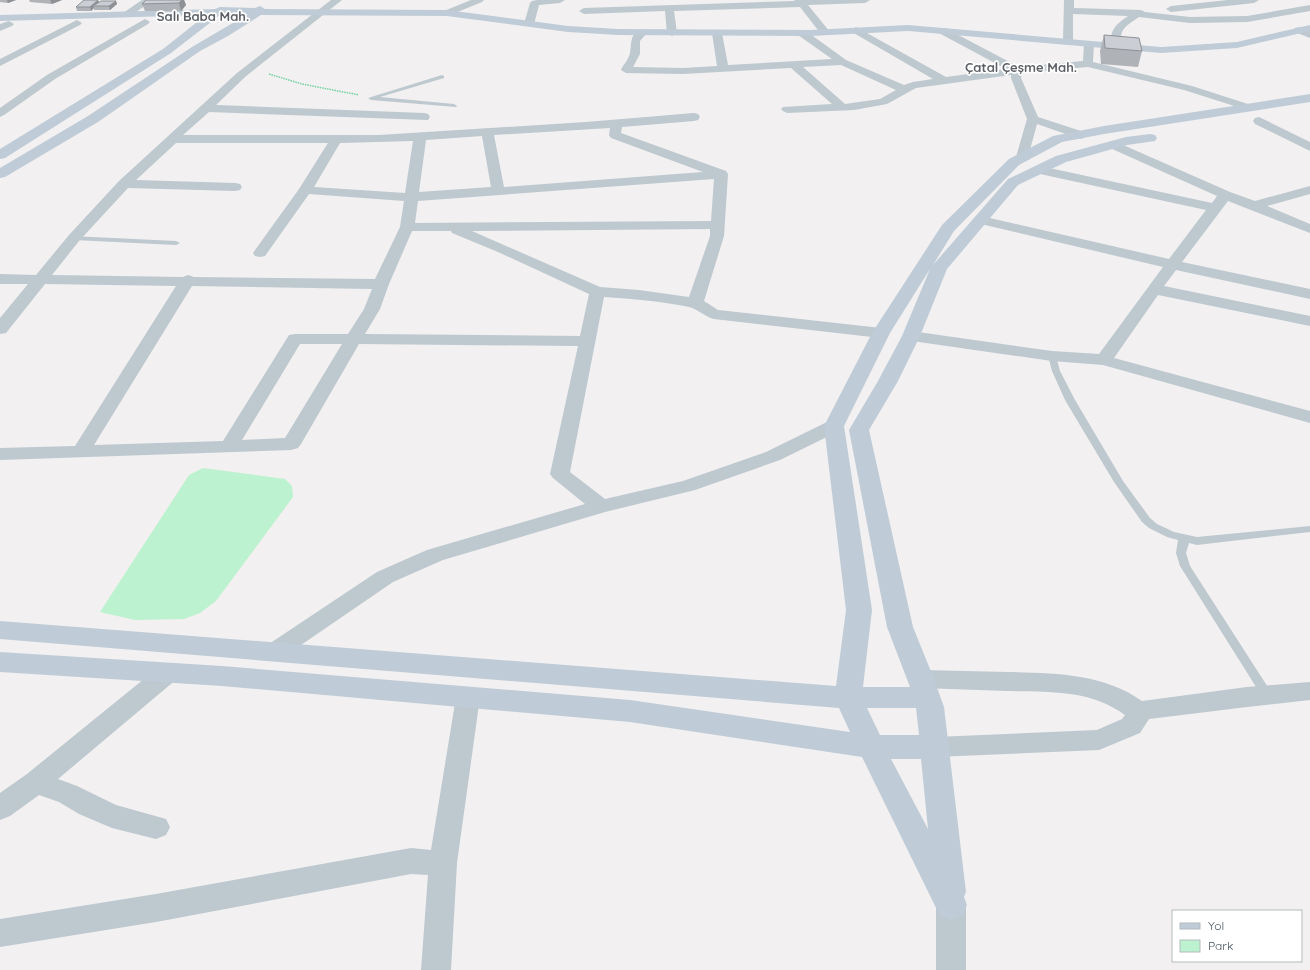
<svg xmlns="http://www.w3.org/2000/svg" width="1310" height="970" font-family="Quicksand,sans-serif">
	<style>
		.green { fill: #bcf2cf }
		.lines { fill: none; stroke-linecap: round; stroke-linejoin: round }
		.path { stroke: #72d2a0; stroke-width: 1.5; stroke-dasharray: 1.5 1; stroke-linecap: butt }
		.lane { fill: #bdc8cf; fill-rule: evenodd }
		.street { fill: #bdc8cf; fill-rule: evenodd }
		.secondary { fill: #bfccd7; fill-rule: evenodd }
		.wall { fill: #afb2b7 }
		.shaded-wall { fill: #8e9195 }
		.building { fill: #cbcfd5; stroke: #8e9195 }
		.labels { text-anchor: middle; stroke-width: 3.5; stroke-linejoin: round; paint-order: stroke }
		.far-district-label { font-size: 13px; font-weight: bold; fill: #5c6065; stroke: #fff }
	</style>
	<rect width="100%" height="100%" fill="#f2f0f0"/>
	<!-- green -->
	<path class="green" d="M203 468 285 479 292 486 293 497 216 601 200 613 184 619 135 620 100 612 189 475Z"/>
	<g class="lines">
		<!-- path -->
		<path class="path" d="M269 74 302 84 359 95"/>
		<!-- lane -->
		<g class="lane">
			<path d="M442 75 444 76V78L380 97 454 104 457 106 456 107 371 100 368 98Z"/>
			<path d="M71 236 176 241 180 243 176 245 74 240 70 238Z"/>
			<path d="M1052 353 1056 356 1060 371 1075 400 1123 481 1150 518 1157 524 1174 532 1197 537 1310 526V532L1197 545 1189 543 1186 553 1190 566 1271 692 1273 695 1271 698 1267 700 1263 698 1180 566 1176 553 1178 540 1167 537 1149 528 1142 522 1114 482 1065 400 1052 371 1048 356Z"/>
		</g>
		<!-- street -->
		<g class="street">
			<path d="M142 0H153L129 17H123L121 15 123 13Z"/>
			<path d="M331 0H342L245 77 216 105 424 113 428 114 430 117 428 120 209 112 183 135H379L586 122 694 113 698 114 700 117 698 120 694 121 622 127 621 133 726 171 728 174 724 236 704 301 718 310 881 328 887 329 889 333 887 337 881 338 714 319C705 317 698 309 689 307 661 301 632 299 604 297L570 472 605 499 683 481 766 452 827 422 834 420 841 422 843 426 841 430 780 460 695 490 605 512 443 560 393 582 282 658 274 661 266 658 262 652 266 646 377 572 427 550 585 504 553 478 550 474 578 346 359 344 301 444 298 448 291 450 0 460V448L75 446 176 286 45 284 6 333 0 334V318L28 284H0V274L36 275 69 235 119 181 237 73ZM610 128 609 135 611 138 703 172 504 187 494 135ZM482 136 491 187 419 192 426 140ZM413 141 405 193 314 187 340 143ZM176 143H328L299 189 253 253 255 256 260 257 265 256 309 194 404 201 400 227 375 279 194 277 188 275 183 277 52 275 79 241 128 188 235 191 240 190 242 187 240 184 235 183 136 180ZM714 179 711 221 415 223 418 201ZM710 229V236L689 297 639 290 600 287 472 231ZM412 231H451L452 233 498 252 589 294 580 336 365 334 380 309 389 284ZM192 286 372 289 364 309 348 334H295L289 335 223 441 94 445ZM300 344H342L285 438 242 440Z"/>
			<path d="M471 0H484L482 2 450 15 447 16 442 13 444 11Z"/>
			<path d="M537 0H565L560 3 539 5 534 24 532 26H526L524 24 530 3 532 1Z"/>
			<path d="M794 0H870L865 3 808 5 830 32 825 35 821 34 800 7 674 11 677 33 672 36 667 33 665 11 584 14 579 11 584 8 795 1Z"/>
			<path d="M1064 0H1074V8L1141 10 1145 12 1190 17 1247 16 1310 5V11L1247 22 1190 23 1139 17C1125 27 1118 29 1122 47L1117 50 1112 47C1108 31 1116 24 1128 16L1073 14V42L1068 45 1063 42Z"/>
			<path d="M1228 0H1259L1254 3 1171 12 1166 9 1171 6Z"/>
			<path d="M145 19 150 22 148 24 55 79 4 115 0 117V108L47 75Z"/>
			<path d="M77 20 82 23 80 25 0 66V59Z"/>
			<path d="M9 21 14 24 12 26 0 31V24Z"/>
			<path d="M856 27 946 77 1006 69 937 32 936 30 937 28H945L1019 67 1083 61 1084 44 1089 41 1094 44 1093 62 1192 86 1251 105 1253 107 1251 109 1247 110 1184 90 1088 67 1022 73 1021 78 1038 117 1084 132 1086 135 1084 138 1080 139 1037 124 1028 157 1027 160H1017L1016 157 1027 119 1011 78V75L916 88 887 104 854 110 787 113 783 111 781 109 783 107 832 104 791 68 683 74 626 73 621 70C623 65 629 59 630 53 632 44 629 33 642 30L647 33 640 41V54L633 67 683 68 717 66 712 33 717 30 722 33 728 65 832 59 798 35 797 33 798 31H806L846 60 904 85 913 82 933 79 852 32 851 30ZM841 65 896 90 880 99 845 104 803 67Z"/>
			<path d="M1299 27 1310 31V38L1295 32 1294 30 1295 28Z"/>
			<path d="M1259 117 1310 142V151L1255 124 1253 121 1255 118Z"/>
			<path d="M1114 141 1230 192 1255 201 1310 186V194L1267 206 1310 224V233L1228 201 1182 262 1310 289V299L1176 270 1164 286 1310 316V326L1158 295 1114 358 1310 411V423L1103 365 1052 361 905 340 903 336 905 332 911 331 1052 351 1099 354 1163 267 981 224 976 223 974 220 976 217 981 216 1169 259 1206 210 1040 174 1035 173 1033 170 1035 167 1040 166 1212 203 1217 196 1110 148 1108 145 1110 142Z"/>
			<path d="M169 663 178 666 181 672 178 678 58 779 77 786 116 805 166 819 170 827 166 835 156 839 112 828 79 814 59 802 39 795 10 816 0 820V793L27 774 160 666Z"/>
			<path d="M921 670C950 671 978 671 1007 672 1053 673 1103 673 1142 701L1247 687 1310 682V700L1247 707 1149 719 1140 733 1099 750 935 757 926 754 922 747 926 740 935 737 1097 730 1122 719 1125 715C1090 689 1048 692 1007 691 978 690 950 689 921 688L912 686 909 679 912 672Z"/>
			<path d="M468 687 477 690 480 697 457 863 451 970H421L428 875 411 874 156 922 0 947V919L156 894 411 848 431 850 456 697 459 690Z"/>
			<path d="M951 891 961 895 966 905V970H936V905L941 895Z"/>
		</g>
		<!-- secondary -->
		<g class="secondary">
			<path d="M260 6 265 9 447 10 568 26 618 29 811 30 908 25 1161 47 1237 42 1310 25V31L1237 48 1161 53 908 31 811 36 618 35 568 32 447 16 261 15 228 36 200 51 98 122 5 177 0 178V168L88 116 192 47 248 14 220 15 171 53 5 158 0 159V149L163 49 206 15 0 21V15L215 9 220 7 255 8Z"/>
			<path d="M1310 94V102L1104 134 1062 142 1019 165 954 231 933 265 1008 179 1056 156 1126 137 1150 134 1155 135 1157 138 1155 141 1127 145 1066 162 1018 185 947 269 920 336 898 381 869 430 913 627 934 679 944 707 966 892 964 897 967 905 962 916 951 920 940 916 862 757 630 722 222 686 0 672V652L222 666 630 700 850 732 839 708 0 639V621L836 686 846 610 824 426 872 333 942 225 1009 159 1053 136 1104 126ZM930 269 902 336 878 381 849 430 887 627 910 687H863L872 610 844 426 890 333ZM867 708H916L919 735H880ZM891 759H921L928 829Z"/>
		</g>
	</g>
	<!-- wall -->
	<g class="wall">
		<path d="M0 0H16L8 3 0 2Z"/>
		<path d="M29 0H62L52 4 30 2Z"/>
		<path d="M84 0H98L99 2 116 1 117 4 110 10H94V8L91 11H77L76 7Z"/>
		<path d="M184 0 186 5 181 11H145L142 4Z"/>
		<path d="M1104 35 1142 51 1138 67 1101 64 1100 51Z"/>
	</g>
	<!-- shaded-wall -->
	<g class="shaded-wall">
		<path d="M7 0H16L8 3Z"/>
		<path d="M50 0H62L52 4Z"/>
		<path d="M98 0 99 3 93 6 94 8 91 11 90 7Z"/>
		<path d="M182 0H184L186 5 181 11 179 3Z"/>
		<path d="M116 1 117 4 110 10 109 6Z"/>
	</g>
	<!-- building -->
	<g class="building">
		<path d="M84 0H98L90 7H76Z"/>
		<path d="M146 0H182L179 3 142 4Z"/>
		<path d="M101 1H116L109 6H93Z"/>
		<path d="M1104 35 1139 38 1142 51 1105 48Z"/>
	</g>
	<g class="labels">
		<!-- far-district labels -->
		<g class="far-district-label">
			<text x="203" y="21">Salı Baba Mah.</text>
			<text x="1021" y="72">Çatal Çeşme Mah.</text>
		</g>
	</g>
	<!-- legend -->
	<rect x="1172" y="910" width="130" height="52" fill="#ffffff" stroke="#b5bbbf"/>
	<rect x="1180" y="923" width="20" height="6" fill="#bfccd7" stroke="#b5bbbf"/>
	<text x="1208" y="930" font-size="12" fill="#46545e">Yol</text>
	<rect x="1180" y="940" width="20" height="12" fill="#bcf2cf" stroke="#b5bbbf"/>
	<text x="1208" y="950" font-size="12" fill="#46545e">Park</text>
</svg>
